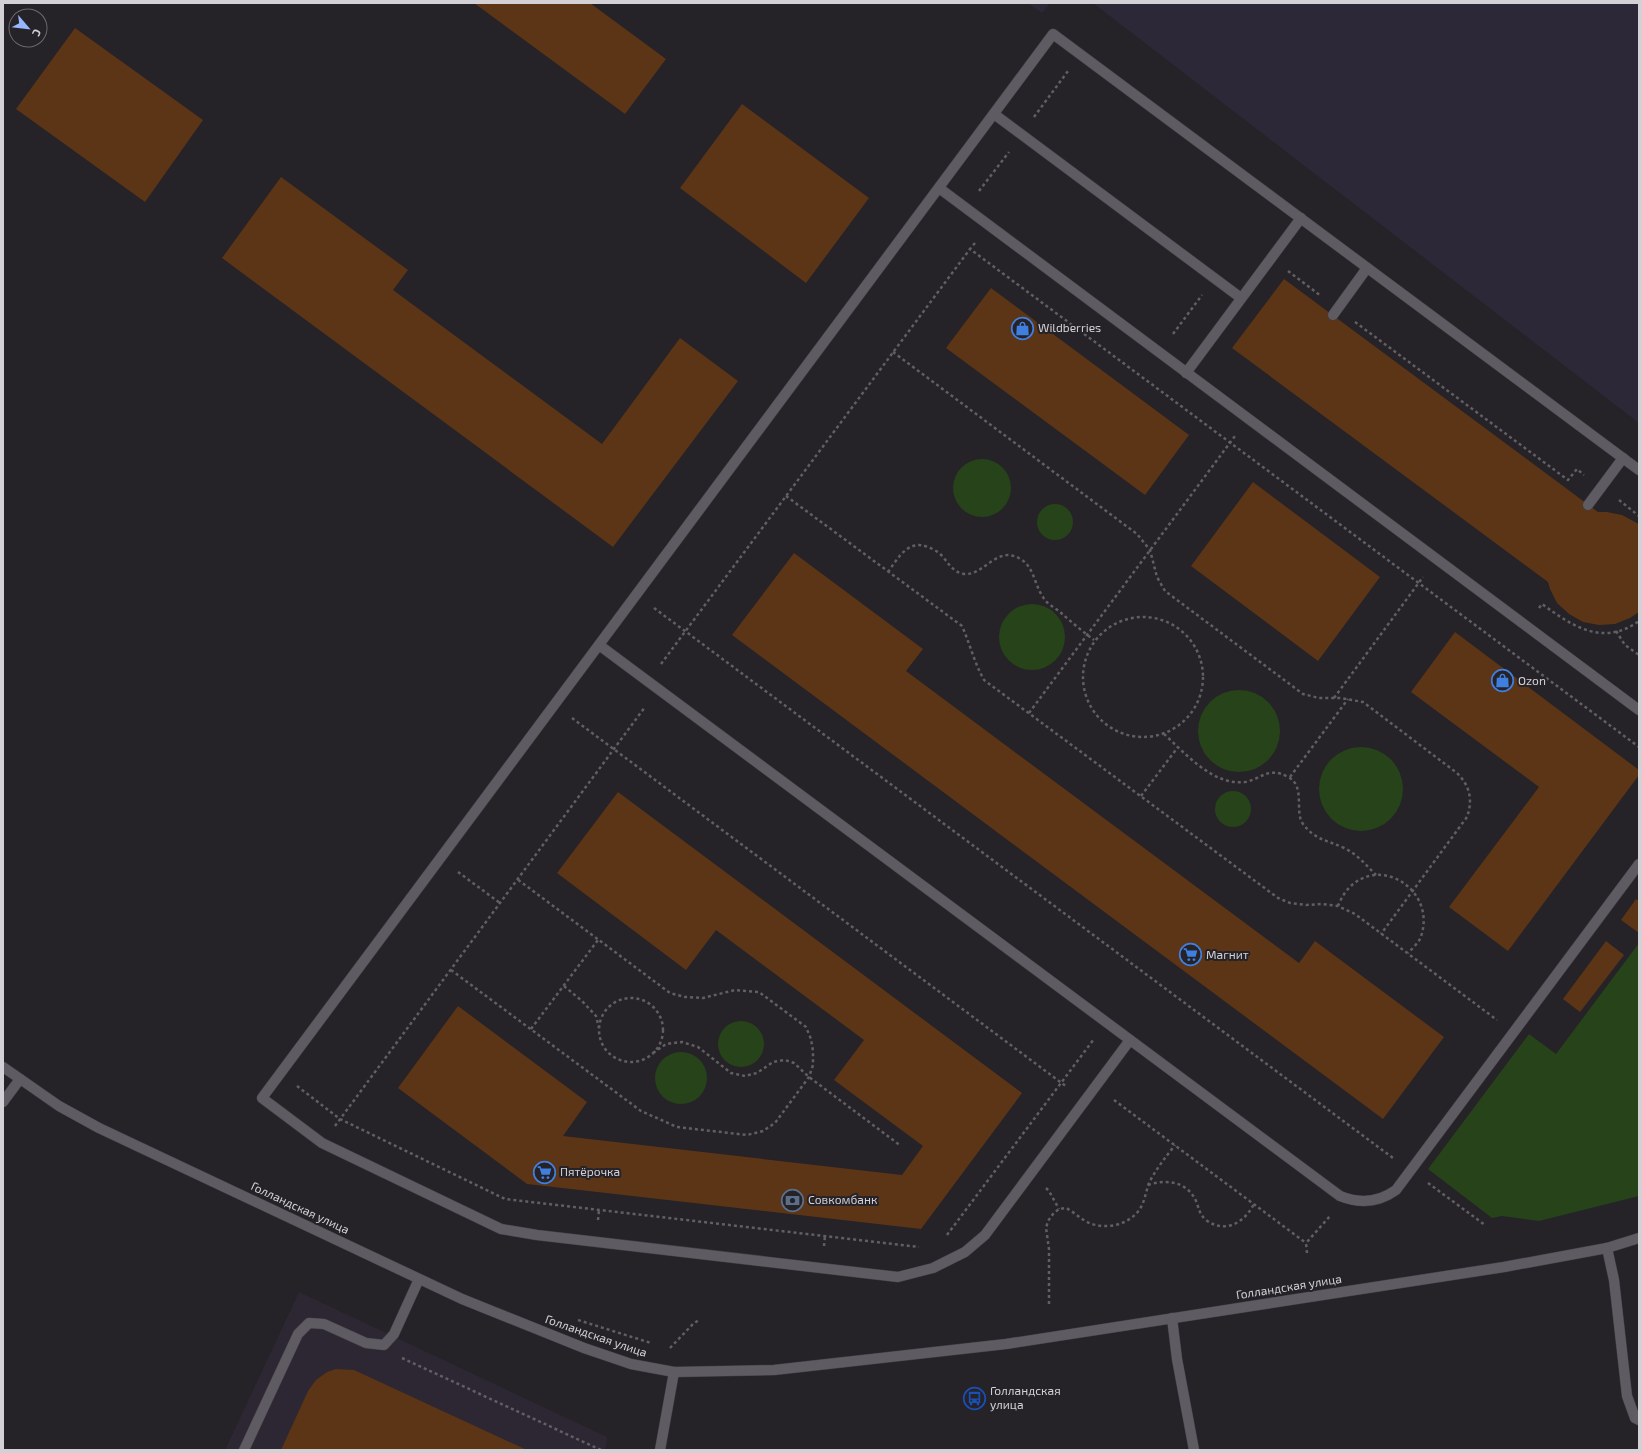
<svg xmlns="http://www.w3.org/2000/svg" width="1642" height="1453" font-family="'Exo 2',sans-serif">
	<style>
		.built { fill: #2d2733 }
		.industrial { fill: #2d2838 }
		.green { fill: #274319 }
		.building { fill: #5b3516 }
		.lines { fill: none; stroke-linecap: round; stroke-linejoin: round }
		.minor-casing { stroke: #413f44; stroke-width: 11 }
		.path { stroke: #615e64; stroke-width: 2.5; stroke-dasharray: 3 3; stroke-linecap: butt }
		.minor { stroke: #5e5b62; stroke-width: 10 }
		.labels { text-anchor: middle; stroke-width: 4; stroke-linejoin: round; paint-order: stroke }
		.poi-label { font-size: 12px; fill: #d3d1d6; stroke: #252228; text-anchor: start }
		.street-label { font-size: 12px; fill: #d3d1d6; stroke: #252228 }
	</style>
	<rect width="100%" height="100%" fill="#252228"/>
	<!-- built -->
	<path class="built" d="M299 1292 607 1437 605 1450H225Z"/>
	<!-- industrial -->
	<g class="industrial">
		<path d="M1028 3H1050L1042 13Z"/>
		<path d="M1093 3H1639V423Z"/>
	</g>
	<!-- green -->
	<g class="green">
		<circle cx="982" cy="488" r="29"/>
		<circle cx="1055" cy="522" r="18"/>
		<circle cx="1032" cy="637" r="33"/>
		<circle cx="1239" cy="731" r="41"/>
		<circle cx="1361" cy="789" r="42"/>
		<circle cx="1233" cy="809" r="18"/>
		<path d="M1639 943V1196L1539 1221 1502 1216 1492 1218 1428 1169 1529 1034 1556 1054Z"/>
		<circle cx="741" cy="1044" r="23"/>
		<circle cx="681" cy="1078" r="26"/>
	</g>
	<!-- building -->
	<g class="building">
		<path d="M474 3H590L666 59 625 114Z"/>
		<path d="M75 28 203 120 145 202 16 109Z"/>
		<path d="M742 104 869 198 806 283 680 188Z"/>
		<path d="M281 177 408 270 393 290 602 444 680 338 738 381 613 547 222 258Z"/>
		<path d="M1284 279 1598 512H1607L1622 515 1637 523 1639 525V612L1630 618 1615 624 1599 625 1583 622 1569 614 1557 603 1550 589 1548 582 1232 348Z"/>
		<path d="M991 288 1189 435 1145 495 946 348Z"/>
		<path d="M1253 482 1380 577 1318 661 1191 566Z"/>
		<path d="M794 553 923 649 906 671 1004 744 1299 963 1315 941 1444 1037 1383 1119 732 635Z"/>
		<path d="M1455 632 1639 770V775L1508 951 1449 907 1539 787 1411 692Z"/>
		<path d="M618 792 1022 1093 921 1229 527 1184 398 1088 458 1006 587 1102 563 1136 902 1175 923 1146 834 1080 864 1040 716 930 686 970 557 873Z"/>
		<path d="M1636 899 1639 901V933L1621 920Z"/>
		<path d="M1606 941 1624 955 1580 1012 1563 999Z"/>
		<path d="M336 1369 354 1370 527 1450H281L308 1391 316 1380 327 1372Z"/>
	</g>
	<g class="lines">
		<defs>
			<g id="minor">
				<path d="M994 114 1241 298"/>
				<path d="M939 188 1639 710"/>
				<path d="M1333 315 1367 268"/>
				<path d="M1186 373 1301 218"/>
				<path d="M1588 505 1623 458"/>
				<path d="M599 645 1340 1196C1360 1204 1378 1203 1396 1190L1639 864"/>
				<path d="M1130 1040 985 1235 965 1252 933 1268 898 1277 537 1235 501 1229 322 1143 262 1098 1053 34 1639 470"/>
				<path d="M3 1067 59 1106 99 1128 462 1299 584 1348 631 1364 674 1372 774 1370 1006 1344 1504 1267 1607 1248 1639 1238"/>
				<path d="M3 1102 20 1079"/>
				<path d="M1607 1248 1614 1280 1627 1396 1635 1418 1639 1420"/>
				<path d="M1172 1318 1177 1359 1194 1450"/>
				<path d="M244 1450 298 1334 309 1323 324 1324 366 1343 384 1345 394 1334 419 1279"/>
				<path d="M660 1450 674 1372"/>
			</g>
		</defs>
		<!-- minor casing -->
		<use href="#minor" class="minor-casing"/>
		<!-- path -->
		<g class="path">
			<path d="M1034 117 1068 71"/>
			<path d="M979 191 1009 152"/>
			<path d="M975 243 970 249 1639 747"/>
			<path d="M1288 271 1321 296"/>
			<path d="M1355 322 1568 480 1577 469 1584 475"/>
			<path d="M1173 334 1202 295"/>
			<path d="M893 352 1137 534 1150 550 1157 577 1165 591 1303 694 1319 698H1340L1363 702 1457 773C1470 786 1473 800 1467 817L1381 934"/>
			<path d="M786 496 962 626C970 644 974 662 984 680L1278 898 1290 903 1306 905 1322 904 1338 906 1355 914 1497 1020"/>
			<path d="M1619 500 1639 516"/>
			<path d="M888 572C898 558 908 539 928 547 933 549 939 552 943 557 949 564 953 572 964 574 985 576 997 543 1022 560 1034 568 1035 586 1043 597 1046 603 1053 607 1059 611 1070 621 1082 631 1094 640"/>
			<path d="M654 608 1393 1158"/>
			<path d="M1539 608 1542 604C1572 626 1603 647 1639 621"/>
			<circle cx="1143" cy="677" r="60"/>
			<path d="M1616 631 1625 645 1639 655"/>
			<path d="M661 664 970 249"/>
			<path d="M1334 698 1423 577"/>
			<path d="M1029 713 1235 436"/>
			<path d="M572 718 1067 1087"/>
			<path d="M1164 734C1185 753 1213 786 1245 782 1262 779 1268 766 1288 777 1306 786 1294 812 1303 824 1315 840 1327 840 1344 848 1357 854 1366 865 1376 875"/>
			<path d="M1290 777 1348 699"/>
			<path d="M1141 796 1178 747"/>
			<path d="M458 872 500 903"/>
			<path d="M1338 906C1340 901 1343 895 1347 890 1380 852 1439 892 1420 939 1417 944 1412 949 1408 953"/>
			<path d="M451 970 641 1111 677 1127 747 1135 763 1131 775 1123 809 1077 813 1065V1051L811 1039 806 1027 759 992 735 990 703 998 685 997 670 993 517 879"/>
			<path d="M564 986 582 1001 596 1016 599 1028"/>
			<circle cx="631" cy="1030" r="32"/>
			<path d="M531 1029 598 940"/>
			<path d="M653 1053 666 1044 682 1042 698 1047 731 1073 745 1076 757 1073 773 1062 785 1060 794 1063 809 1077 901 1146"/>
			<path d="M297 1086 340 1119 505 1199 919 1247"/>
			<path d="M1114 1100 1306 1243"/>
			<path d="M335 1126 645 707"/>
			<path d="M1428 1183 1485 1225"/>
			<path d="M1148 1185C1166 1179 1187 1181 1196 1201 1199 1208 1199 1214 1206 1220 1225 1234 1244 1223 1254 1204"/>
			<path d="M1046 1188 1049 1191 1059 1209"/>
			<path d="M598 1220 599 1210"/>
			<path d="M947 1235 1094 1039"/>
			<path d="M824 1246 825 1236"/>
			<path d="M1307 1253 1306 1243 1331 1215"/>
			<path d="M1049 1304V1249L1046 1228 1048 1221 1053 1214 1059 1209 1066 1208C1076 1213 1084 1223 1096 1225 1112 1229 1133 1222 1141 1207 1145 1200 1146 1191 1149 1183 1156 1169 1165 1158 1175 1145"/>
			<path d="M578 1320 651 1343"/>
			<path d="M670 1348 693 1324 700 1319"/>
			<path d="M402 1358 601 1450"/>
		</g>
		<!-- minor -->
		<use href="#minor" class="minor"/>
	</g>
	<!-- icons -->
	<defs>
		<symbol id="shop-ring" viewBox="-11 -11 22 22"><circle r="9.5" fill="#252228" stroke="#3f7fe0" stroke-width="1.5"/><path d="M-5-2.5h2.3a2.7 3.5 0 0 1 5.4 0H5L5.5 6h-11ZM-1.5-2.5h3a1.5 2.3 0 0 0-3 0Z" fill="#3f7fe0"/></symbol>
		<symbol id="supermarket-ring" viewBox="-11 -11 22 22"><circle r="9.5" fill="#252228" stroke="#3f7fe0" stroke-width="1.5"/><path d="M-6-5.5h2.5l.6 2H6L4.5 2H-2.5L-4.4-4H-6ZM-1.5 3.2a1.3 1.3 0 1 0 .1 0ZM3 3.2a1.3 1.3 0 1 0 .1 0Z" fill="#3f7fe0"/></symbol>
		<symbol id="bank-ring" viewBox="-11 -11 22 22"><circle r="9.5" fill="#252228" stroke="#5c6f8a" stroke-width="1.5"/><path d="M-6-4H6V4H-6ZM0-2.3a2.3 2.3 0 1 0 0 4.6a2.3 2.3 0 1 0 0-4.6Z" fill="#5c6f8a"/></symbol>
		<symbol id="bus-ring" viewBox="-11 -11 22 22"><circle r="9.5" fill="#252228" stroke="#1a4fb4" stroke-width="1.5"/><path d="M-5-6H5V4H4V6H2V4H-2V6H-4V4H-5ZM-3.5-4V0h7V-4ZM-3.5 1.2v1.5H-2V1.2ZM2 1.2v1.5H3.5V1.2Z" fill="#1a4fb4"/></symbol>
	</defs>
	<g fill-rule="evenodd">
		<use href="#shop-ring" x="1010" y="316" width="25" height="25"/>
		<use href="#shop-ring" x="1490" y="668" width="25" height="25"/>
		<use href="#supermarket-ring" x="1178" y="942" width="25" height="25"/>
		<use href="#supermarket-ring" x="532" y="1160" width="25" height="25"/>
		<use href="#bank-ring" x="780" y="1188" width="25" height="25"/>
		<use href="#bus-ring" x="962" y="1386" width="25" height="25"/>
	</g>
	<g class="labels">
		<!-- poi labels -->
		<g class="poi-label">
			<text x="1038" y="332">Wildberries</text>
			<text x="1518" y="685">Ozon</text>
			<text x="1206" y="959">Магнит</text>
			<text x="560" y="1176">Пятёрочка</text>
			<text x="808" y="1204">Совкомбанк</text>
			<text x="990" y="1395">Голландская<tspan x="990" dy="14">улица</tspan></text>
		</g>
		<!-- street labels -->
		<g class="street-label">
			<text transform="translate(300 1208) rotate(25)" y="4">Голландская улица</text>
			<text transform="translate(1289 1287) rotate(-9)" y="4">Голландская улица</text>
			<text transform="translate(596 1336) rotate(19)" y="4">Голландская улица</text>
		</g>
	</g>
	<!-- border -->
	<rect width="1642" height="1453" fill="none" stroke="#d3d1d6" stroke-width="8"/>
	<!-- north arrow -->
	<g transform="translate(28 28) rotate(118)"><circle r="19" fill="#252228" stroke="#6b686e"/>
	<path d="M0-3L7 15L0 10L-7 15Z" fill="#97b6fd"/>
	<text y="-6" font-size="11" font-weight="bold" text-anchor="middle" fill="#d3d1d6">С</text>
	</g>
</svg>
